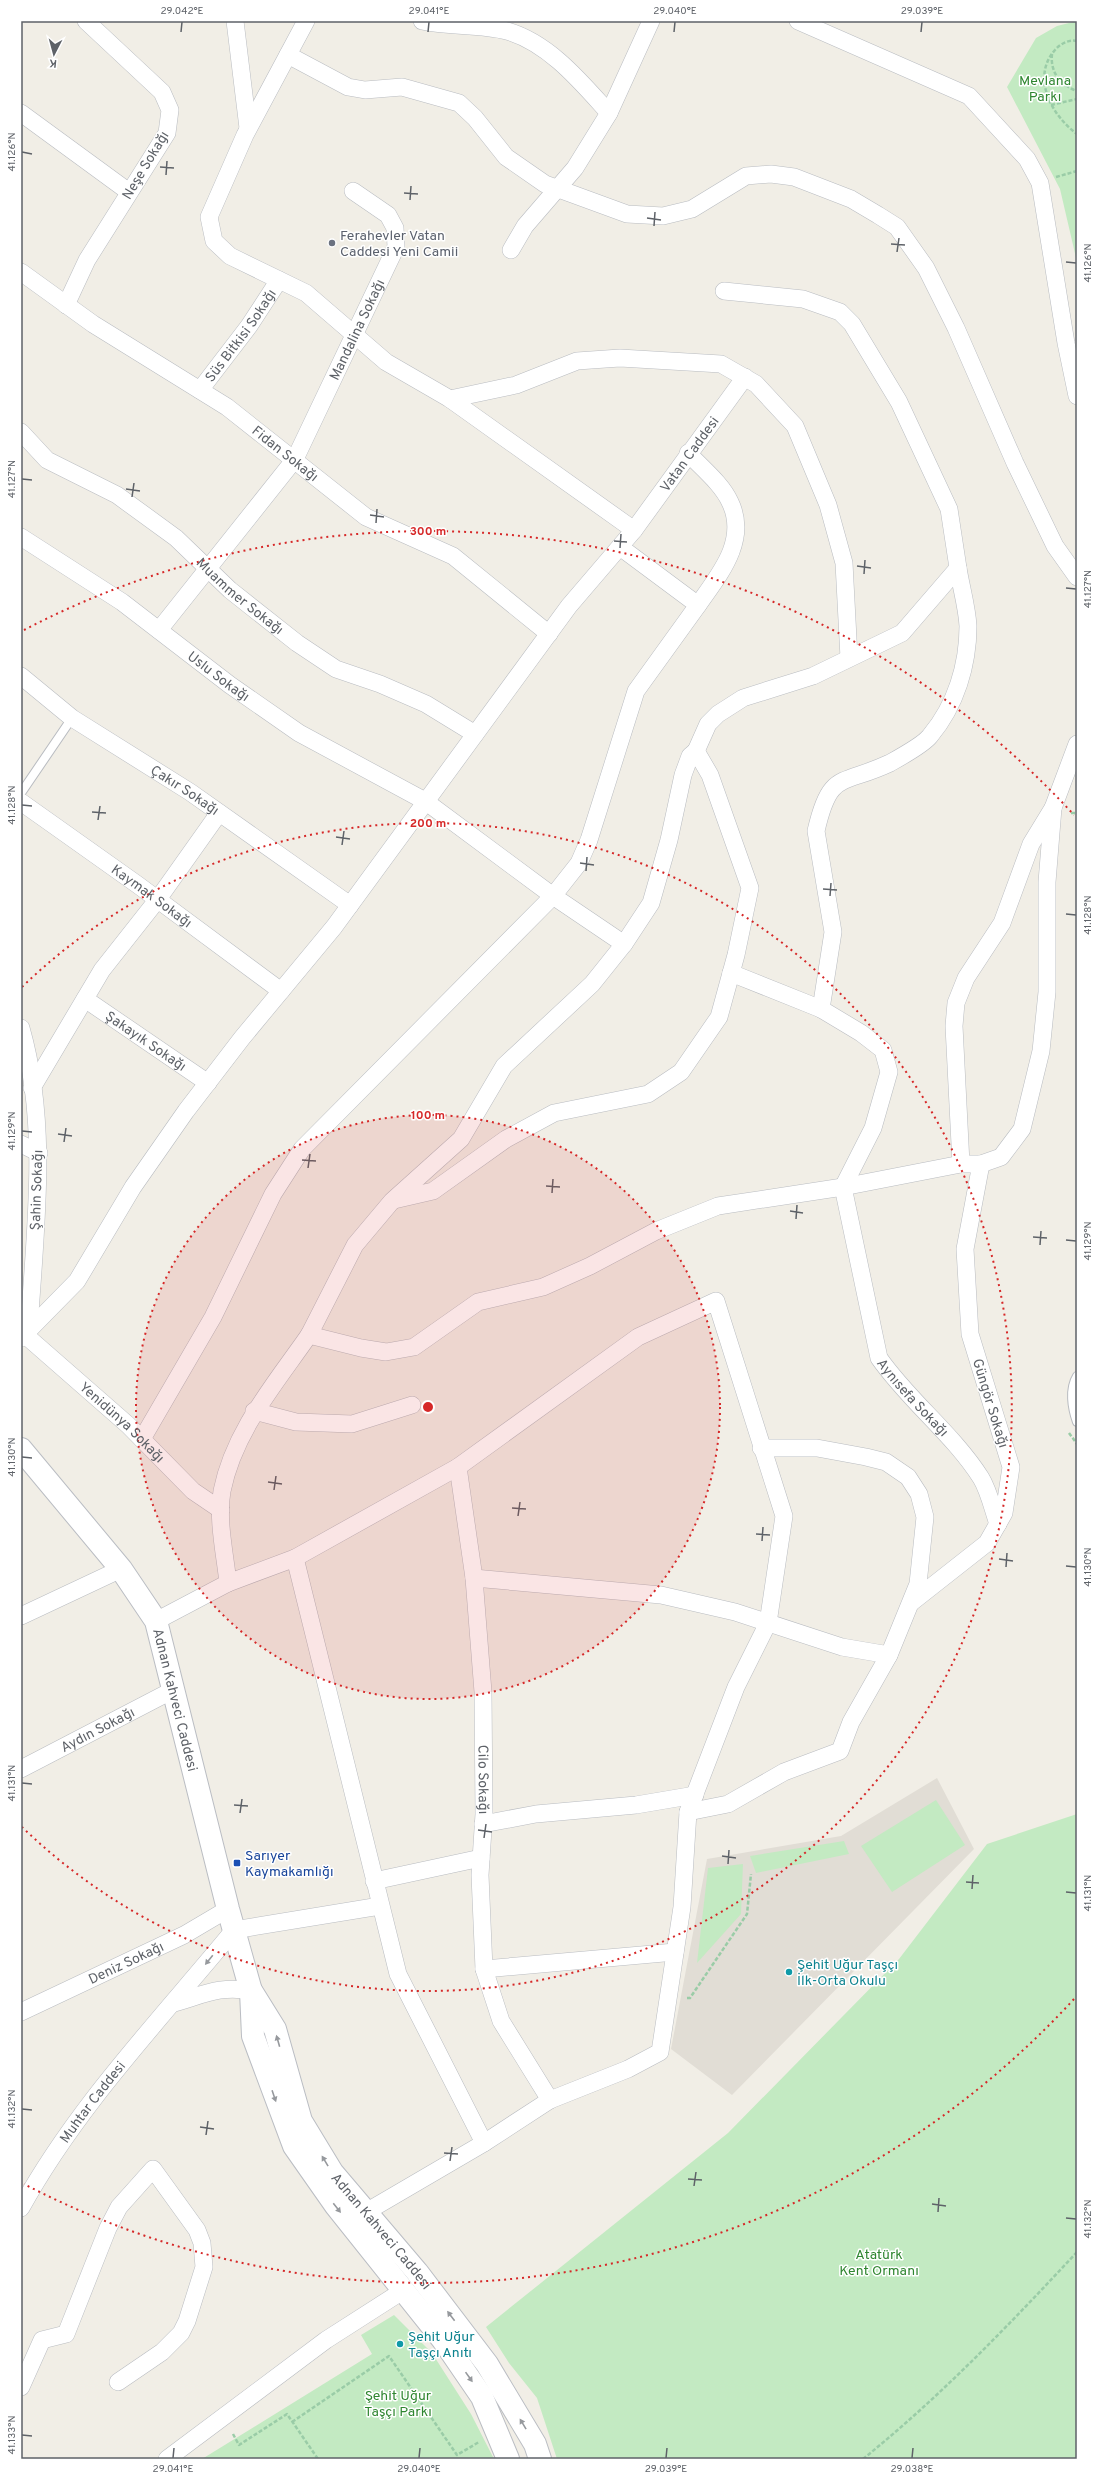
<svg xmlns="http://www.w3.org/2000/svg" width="1098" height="2480" font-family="Overpass,sans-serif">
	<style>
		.education { fill: #e1ddd5 }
		.green { fill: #c3eac2 }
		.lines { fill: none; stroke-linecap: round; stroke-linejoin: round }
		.service-casing { stroke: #b9bcc1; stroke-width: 10 }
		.minor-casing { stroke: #b9bcc1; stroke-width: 18 }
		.secondary-casing { stroke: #babdc3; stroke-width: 24 }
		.path { stroke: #9acca7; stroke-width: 2.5; stroke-dasharray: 4 2; stroke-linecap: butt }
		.service { stroke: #fff; stroke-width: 8 }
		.minor { stroke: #fff; stroke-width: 17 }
		.secondary { stroke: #fff; stroke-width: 22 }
		.oneway { fill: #96999d }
		.ticks { fill: none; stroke: #5e6268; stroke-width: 1.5 }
		.ring { fill: none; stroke: #d62828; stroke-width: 2; stroke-dasharray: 2 4 }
		.worship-dot { fill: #6b7280; stroke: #fff; stroke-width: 1.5 }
		.transit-dot { fill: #1a4fb4; stroke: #fff; stroke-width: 1.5 }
		.culture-dot { fill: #0f9aa8; stroke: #fff; stroke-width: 1.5 }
		.labels { text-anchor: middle; stroke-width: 3; stroke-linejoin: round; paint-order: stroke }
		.park-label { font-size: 14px; fill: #2f8630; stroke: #fff }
		.street-label { font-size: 14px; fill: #5e6268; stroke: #fff }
		.worship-label { font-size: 14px; fill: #5b616d; stroke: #fff; text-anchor: start }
		.transit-label { font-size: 14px; fill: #164399; stroke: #fff; text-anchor: start }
		.culture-label { font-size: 14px; fill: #0d838f; stroke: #fff; text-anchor: start }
		.centre { fill: #d62828; stroke: #fff; stroke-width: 2 }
		.ring-label { font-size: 12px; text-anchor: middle; font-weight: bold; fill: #d62828; stroke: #fff; stroke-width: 3; stroke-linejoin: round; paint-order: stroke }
		.neatline { fill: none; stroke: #5e6268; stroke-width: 1.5 }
		.ticks-label { font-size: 10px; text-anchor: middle; fill: #5e6268 }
	</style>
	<rect width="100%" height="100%" fill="#f1eee6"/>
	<!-- education -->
	<path class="education" d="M937 1778 974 1849 732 2095 671 2049 707 1859 841 1836Z"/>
	<!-- green -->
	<g class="green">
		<path d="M1077 21V262L1060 189 1007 87 1036 38 1057 26Z"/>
		<path d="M936 1800 965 1845 892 1892 861 1846Z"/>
		<path d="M1077 1814V2459H557L537 2398 509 2363 486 2327 728 2133 899 1959 987 1844Z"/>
		<path d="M844 1841 849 1854 756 1873 750 1856Z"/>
		<path d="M743 1864 741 1914 697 1963 708 1868Z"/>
		<path d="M394 2315 432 2353 471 2414 494 2459H202L372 2354 361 2335Z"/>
	</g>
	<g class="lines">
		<defs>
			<g id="service">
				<path d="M21 793 72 718"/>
				<path d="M1077 1376C1069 1389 1072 1408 1077 1422"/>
			</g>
			<g id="minor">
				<path d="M235 21 248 128"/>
				<path d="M422 21C450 27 480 24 507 31 549 43 581 82 609 113L575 168 525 226 511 250"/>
				<path d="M798 21 969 96 1027 159 1040 183 1066 343 1077 396"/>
				<path d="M288 55 348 87 365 90 402 87 459 103 475 118 506 157 545 184 627 214 663 216 692 209 746 176 771 174 794 177 851 199 878 215 897 227 926 268 956 328 1015 463 1055 546 1077 577"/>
				<path d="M21 113 129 192"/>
				<path d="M609 113 651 21"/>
				<path id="s1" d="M21 272 93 324 227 407 366 517 453 556 549 634"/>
				<path d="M66 305 87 260 167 133 170 110 162 92 86 21"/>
				<path id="s2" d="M200 390 249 326 279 280"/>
				<path d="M450 399 516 385 577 361 620 358 721 364 756 384 795 426 828 505 844 563 849 658"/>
				<path id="s3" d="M21 432 47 460 117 495 176 538 230 590 297 643 336 669 380 684 426 704 475 734"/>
				<path d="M688 453C702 468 722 484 730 502 749 541 718 576 698 605"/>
				<path id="s4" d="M634 530 745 377"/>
				<path id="s5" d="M21 537 122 602 230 685 299 733 425 801 553 896 302 1149 273 1194 213 1317 142 1439"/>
				<path id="s6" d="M958 568C961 587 967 607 968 626 968 665 956 705 930 736 924 744 899 758 890 763 841 786 830 770 816 831L833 932 821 1009 861 1033 883 1050 889 1072 873 1128 843 1187 879 1358C909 1401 953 1434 981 1478 989 1491 993 1510 998 1524"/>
				<path id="s7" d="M159 630 295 459 396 247 395 228 388 215 353 191"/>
				<path id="s8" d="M21 676 72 718 190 792 350 905"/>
				<path d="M696 751 708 724 718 714 743 698 813 676 902 633 958 568 949 509 899 402 852 324 840 312 803 299 724 291"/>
				<path id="s9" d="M21 802 138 885 281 991"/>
				<path d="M731 973 821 1009"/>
				<path id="s10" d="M85 999 208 1083"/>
				<path d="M21 1028C49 1126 35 1229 29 1329"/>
				<path d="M32 1088 102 970 158 899 219 813"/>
				<path d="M21 1144 39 1153"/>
				<path d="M961 1164 954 1026 956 1003 966 978 1002 923 1031 844 1053 808 1077 744"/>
				<path d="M394 1200 433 1191 506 1139 554 1113 648 1094 681 1072 719 1017 736 955 750 888 710 775 696 751 690 756 683 775 669 840 651 903 624 944"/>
				<path id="s11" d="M24 1334 128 1425 193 1491 221 1510"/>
				<path d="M309 1335 355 1245 392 1201 461 1139 504 1066 592 984 624 944 553 896 579 863 589 840 636 691 698 605 620 547"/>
				<path d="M21 1338 77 1281 133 1187 186 1111 242 1038 334 927 569 606 634 530 450 399 386 362 306 293 230 256 214 241 209 217 245 135 306 21"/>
				<path d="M254 1411 296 1422 352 1424 412 1405"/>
				<path id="s12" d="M458 1467 474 1578 483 1692 484 1814 480 1875 484 1969 501 2021 550 2100"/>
				<path d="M295 1558 458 1467 638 1337 716 1301 784 1516 768 1623 736 1687 688 1812 682 1907 660 2052 628 2069 550 2100 484 2143"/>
				<path d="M474 1578 661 1595 735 1612 842 1647 889 1655 918 1584 925 1517 919 1494 908 1477 886 1462 866 1457 817 1448H761"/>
				<path d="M912 1602 987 1543 1004 1513 1011 1467 970 1334 965 1249 981 1164"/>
				<path d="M21 1616 121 1569"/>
				<path d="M156 1621 228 1583"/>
				<path id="s13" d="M21 1769 173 1690"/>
				<path d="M688 1812 728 1804 784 1772 840 1751 851 1722 889 1655"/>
				<path d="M483 1824 536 1814 636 1805 695 1795"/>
				<path d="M374 1881 481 1858"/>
				<path d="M484 1969 675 1952"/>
				<path d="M174 2003C203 1995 220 1985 251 1991"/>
				<path id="s14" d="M21 2012 184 1935 228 1909"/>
				<path id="s15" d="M21 2208C77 2106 160 2020 234 1930L380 1906"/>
				<path d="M366 2212 484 2143 398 1974 295 1558 228 1583C225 1554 217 1520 222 1491 234 1431 275 1384 309 1335L361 1348 386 1352 414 1347 478 1302 543 1287 590 1266 656 1231 718 1206 843 1187 961 1164H981L1001 1157 1022 1129 1041 1051 1047 992V882L1053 808"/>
				<path d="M21 2387 42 2340 66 2334 108 2228 119 2207 153 2169 197 2230 202 2243 204 2267 187 2321 181 2333 162 2352 118 2382"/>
				<path d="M167 2459 326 2340 404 2290"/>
			</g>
			<g id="secondary">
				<path id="s16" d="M21 1449 121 1569 156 1621 228 1909 251 1991 253 2036 294 2146 336 2206 443 2340 482 2397 508 2459"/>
				<path id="s17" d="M252 1992 275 2029 301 2121 332 2172 417 2272 487 2364 535 2444 540 2459"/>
			</g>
		</defs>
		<!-- service casing -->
		<use href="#service" class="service-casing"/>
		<!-- minor casing -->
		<use href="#minor" class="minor-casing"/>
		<!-- secondary casing -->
		<use href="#secondary" class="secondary-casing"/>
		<!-- path -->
		<g class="path">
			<path d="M1077 41C1069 39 1060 44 1055 50 1031 77 1051 115 1077 134"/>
			<path d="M1052 54C1050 72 1060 85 1077 91"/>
			<path d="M1051 105 1077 99"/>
			<path d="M1056 177 1077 171"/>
			<path d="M1071 813H1077"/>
			<path d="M1069 1433 1077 1444"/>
			<path d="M687 1998H690L747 1914 751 1874"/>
			<path d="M292 2422 389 2356 457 2455 479 2442"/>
			<path d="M233 2434 239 2445 287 2414 318 2459"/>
			<path d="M863 2459C941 2396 1009 2325 1077 2252"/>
		</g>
		<!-- service -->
		<use href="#service" class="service"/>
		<!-- minor -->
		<use href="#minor" class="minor"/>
		<!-- secondary -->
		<use href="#secondary" class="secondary"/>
	</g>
	<!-- one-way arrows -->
	<defs><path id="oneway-solid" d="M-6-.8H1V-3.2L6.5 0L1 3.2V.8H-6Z"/></defs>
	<g class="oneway">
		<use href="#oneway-solid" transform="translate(209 1960) rotate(129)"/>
		<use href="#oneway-solid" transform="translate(278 2041) rotate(-106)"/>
		<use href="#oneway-solid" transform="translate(274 2096) rotate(71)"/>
		<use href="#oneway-solid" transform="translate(325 2161) rotate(-121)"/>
		<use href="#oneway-solid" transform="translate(337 2208) rotate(52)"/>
		<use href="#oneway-solid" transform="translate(451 2316) rotate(-127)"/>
		<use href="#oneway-solid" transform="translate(469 2377) rotate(55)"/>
		<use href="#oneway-solid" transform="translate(523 2424) rotate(-121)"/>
	</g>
	<!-- ticks -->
	<path class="ticks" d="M181 32 182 22M428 32 429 22M674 32 675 22M921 32 922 22M22 152 32 154M160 167 174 168M166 175 167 161M404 193 418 194M410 200 411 186M647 218 661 220M654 226 655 212M891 244 905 245M897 252 899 238M1066 262 1076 263M22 479 32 480M126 489 140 491M132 497 134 483M370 515 384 517M376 523 377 509M614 541 627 542M620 548 621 534M857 566 871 568M864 574 865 560M1066 588 1076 589M22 805 32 806M92 812 106 813M98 820 100 806M336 837 350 839M342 845 344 831M580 863 594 865M586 871 587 857M823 889 837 890M830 896 831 883M1066 914 1076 915M22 1131 32 1132M58 1134 72 1136M64 1142 66 1128M302 1160 316 1161M308 1168 310 1154M546 1186 560 1187M552 1193 553 1179M790 1211 803 1213M796 1219 797 1205M1033 1237 1047 1238M1066 1240 1076 1241M1040 1245 1041 1231M22 1457 32 1458M268 1482 282 1484M274 1490 276 1476M512 1508 526 1509M518 1516 520 1502M756 1534 770 1535M762 1541 763 1527M999 1559 1013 1561M1066 1566 1076 1567M1006 1567 1007 1553M22 1783 32 1784M234 1805 248 1806M240 1813 242 1799M478 1830 492 1832M484 1838 486 1824M722 1856 736 1858M728 1864 729 1850M966 1882 979 1883M972 1889 973 1875M1066 1892 1076 1893M22 2109 32 2110M200 2127 214 2129M206 2135 208 2121M444 2153 458 2154M450 2161 452 2147M688 2179 702 2180M694 2186 696 2172M932 2204 946 2206M938 2212 939 2198M1066 2218 1076 2219M22 2435 32 2436M173 2458 174 2448M419 2458 420 2448M666 2458 667 2448M912 2458 913 2448"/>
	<!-- distance rings -->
	<circle cx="428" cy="1407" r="292" fill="#d62828" fill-opacity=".12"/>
	<g class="ring">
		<circle cx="428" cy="1407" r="292"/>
		<path d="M22 987A584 584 0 1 1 22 1827"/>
		<path d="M1074 1999A876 876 0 0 1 24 2184M24 630A876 876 0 0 1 1074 815"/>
	</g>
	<!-- markers -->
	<circle class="worship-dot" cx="332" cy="243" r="4"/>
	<rect class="transit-dot" x="233" y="1859" width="8" height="8" rx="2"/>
	<g class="culture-dot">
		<circle cx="789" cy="1972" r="4"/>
		<circle cx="400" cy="2344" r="4"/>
	</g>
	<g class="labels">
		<!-- park labels -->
		<g class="park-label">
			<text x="1045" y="85">Mevlana<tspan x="1045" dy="16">Parkı</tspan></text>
			<text x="879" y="2259">Atatürk<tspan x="879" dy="16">Kent Ormanı</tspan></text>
			<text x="398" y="2400">Şehit Uğur<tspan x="398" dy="16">Taşçı Parkı</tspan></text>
		</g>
		<!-- street labels -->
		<g class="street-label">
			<text transform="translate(145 165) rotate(-59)" y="5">Neşe Sokağı</text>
			<text dy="5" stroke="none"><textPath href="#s7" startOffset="362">Mandalina Sokağı</textPath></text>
			<text dy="5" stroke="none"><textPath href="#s2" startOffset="68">Süs Bitkisi Sokağı</textPath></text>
			<text dy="5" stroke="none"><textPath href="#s1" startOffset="321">Fidan Sokağı</textPath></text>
			<text dy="5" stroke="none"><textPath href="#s4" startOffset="94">Vatan Caddesi</textPath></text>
			<text dy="5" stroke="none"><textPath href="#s3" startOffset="276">Muammer Sokağı</textPath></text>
			<text dy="5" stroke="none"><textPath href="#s5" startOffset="242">Uslu Sokağı</textPath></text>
			<text dy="5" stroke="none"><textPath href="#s8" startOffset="200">Çakır Sokağı</textPath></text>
			<text dy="5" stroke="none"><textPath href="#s9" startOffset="161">Kaymak Sokağı</textPath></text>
			<text dy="5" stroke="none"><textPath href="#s10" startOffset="74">Şakayık Sokağı</textPath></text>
			<text transform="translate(36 1190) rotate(-88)" y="5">Şahin Sokağı</text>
			<text dy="5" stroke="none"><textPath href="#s6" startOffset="964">Aynısefa Sokağı</textPath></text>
			<text transform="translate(991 1403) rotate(73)" y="5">Güngör Sokağı</text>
			<text dy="5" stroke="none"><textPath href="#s11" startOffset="132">Yenidünya Sokağı</textPath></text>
			<text dy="5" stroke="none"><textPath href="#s16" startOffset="300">Adnan Kahveci Caddesi</textPath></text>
			<text dy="5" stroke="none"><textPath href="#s13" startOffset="86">Aydın Sokağı</textPath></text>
			<text dy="5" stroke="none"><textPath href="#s12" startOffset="314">Cilo Sokağı</textPath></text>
			<text dy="5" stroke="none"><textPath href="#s14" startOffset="116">Deniz Sokağı</textPath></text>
			<text dy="5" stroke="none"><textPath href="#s15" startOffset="128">Muhtar Caddesi</textPath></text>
			<text dy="5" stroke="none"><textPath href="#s17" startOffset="276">Adnan Kahveci Caddesi</textPath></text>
		</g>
		<!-- worship labels -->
		<g class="worship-label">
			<text x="340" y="240">Ferahevler Vatan<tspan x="340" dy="16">Caddesi Yeni Camii</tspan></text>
		</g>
		<!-- transit labels -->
		<g class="transit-label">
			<text x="245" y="1860">Sarıyer<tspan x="245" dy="16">Kaymakamlığı</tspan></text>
		</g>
		<!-- culture labels -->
		<g class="culture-label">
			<text x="797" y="1969">Şehit Uğur Taşçı<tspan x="797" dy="16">İlk-Orta Okulu</tspan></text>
			<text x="408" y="2341">Şehit Uğur<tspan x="408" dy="16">Taşçı Anıtı</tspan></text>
		</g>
	</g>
	<circle cx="428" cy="1407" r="6" class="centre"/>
	<g class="ring-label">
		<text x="428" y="535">300 m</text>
		<text x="428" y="827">200 m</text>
		<text x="428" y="1119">100 m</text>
	</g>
	<!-- border -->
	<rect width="1098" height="2480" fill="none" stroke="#ffffff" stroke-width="44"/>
	<!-- north arrow -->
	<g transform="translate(54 54) rotate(186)" stroke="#ffffff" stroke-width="3" paint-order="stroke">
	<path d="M0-3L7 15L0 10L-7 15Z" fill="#5e6268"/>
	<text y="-6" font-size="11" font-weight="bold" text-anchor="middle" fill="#5e6268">K</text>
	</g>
	<rect x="22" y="22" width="1054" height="2436" class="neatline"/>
	<g class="ticks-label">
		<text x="182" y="14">29.042°E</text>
		<text x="429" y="14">29.041°E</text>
		<text x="675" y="14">29.040°E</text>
		<text x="922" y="14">29.039°E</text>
		<text transform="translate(11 152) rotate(-90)" y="4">41.126°N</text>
		<text transform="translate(1087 263) rotate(-90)" y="4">41.126°N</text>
		<text transform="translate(11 479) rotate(-90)" y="4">41.127°N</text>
		<text transform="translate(1087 589) rotate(-90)" y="4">41.127°N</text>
		<text transform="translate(11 805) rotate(-90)" y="4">41.128°N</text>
		<text transform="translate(1087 915) rotate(-90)" y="4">41.128°N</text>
		<text transform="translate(11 1131) rotate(-90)" y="4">41.129°N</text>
		<text transform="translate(1087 1241) rotate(-90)" y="4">41.129°N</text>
		<text transform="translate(11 1457) rotate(-90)" y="4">41.130°N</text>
		<text transform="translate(1087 1567) rotate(-90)" y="4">41.130°N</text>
		<text transform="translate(11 1783) rotate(-90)" y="4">41.131°N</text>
		<text transform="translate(1087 1893) rotate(-90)" y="4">41.131°N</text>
		<text transform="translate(11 2109) rotate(-90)" y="4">41.132°N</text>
		<text transform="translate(1087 2219) rotate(-90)" y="4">41.132°N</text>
		<text transform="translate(11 2435) rotate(-90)" y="4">41.133°N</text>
		<text x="173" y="2472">29.041°E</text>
		<text x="419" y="2472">29.040°E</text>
		<text x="666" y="2472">29.039°E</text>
		<text x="912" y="2472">29.038°E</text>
	</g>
</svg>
